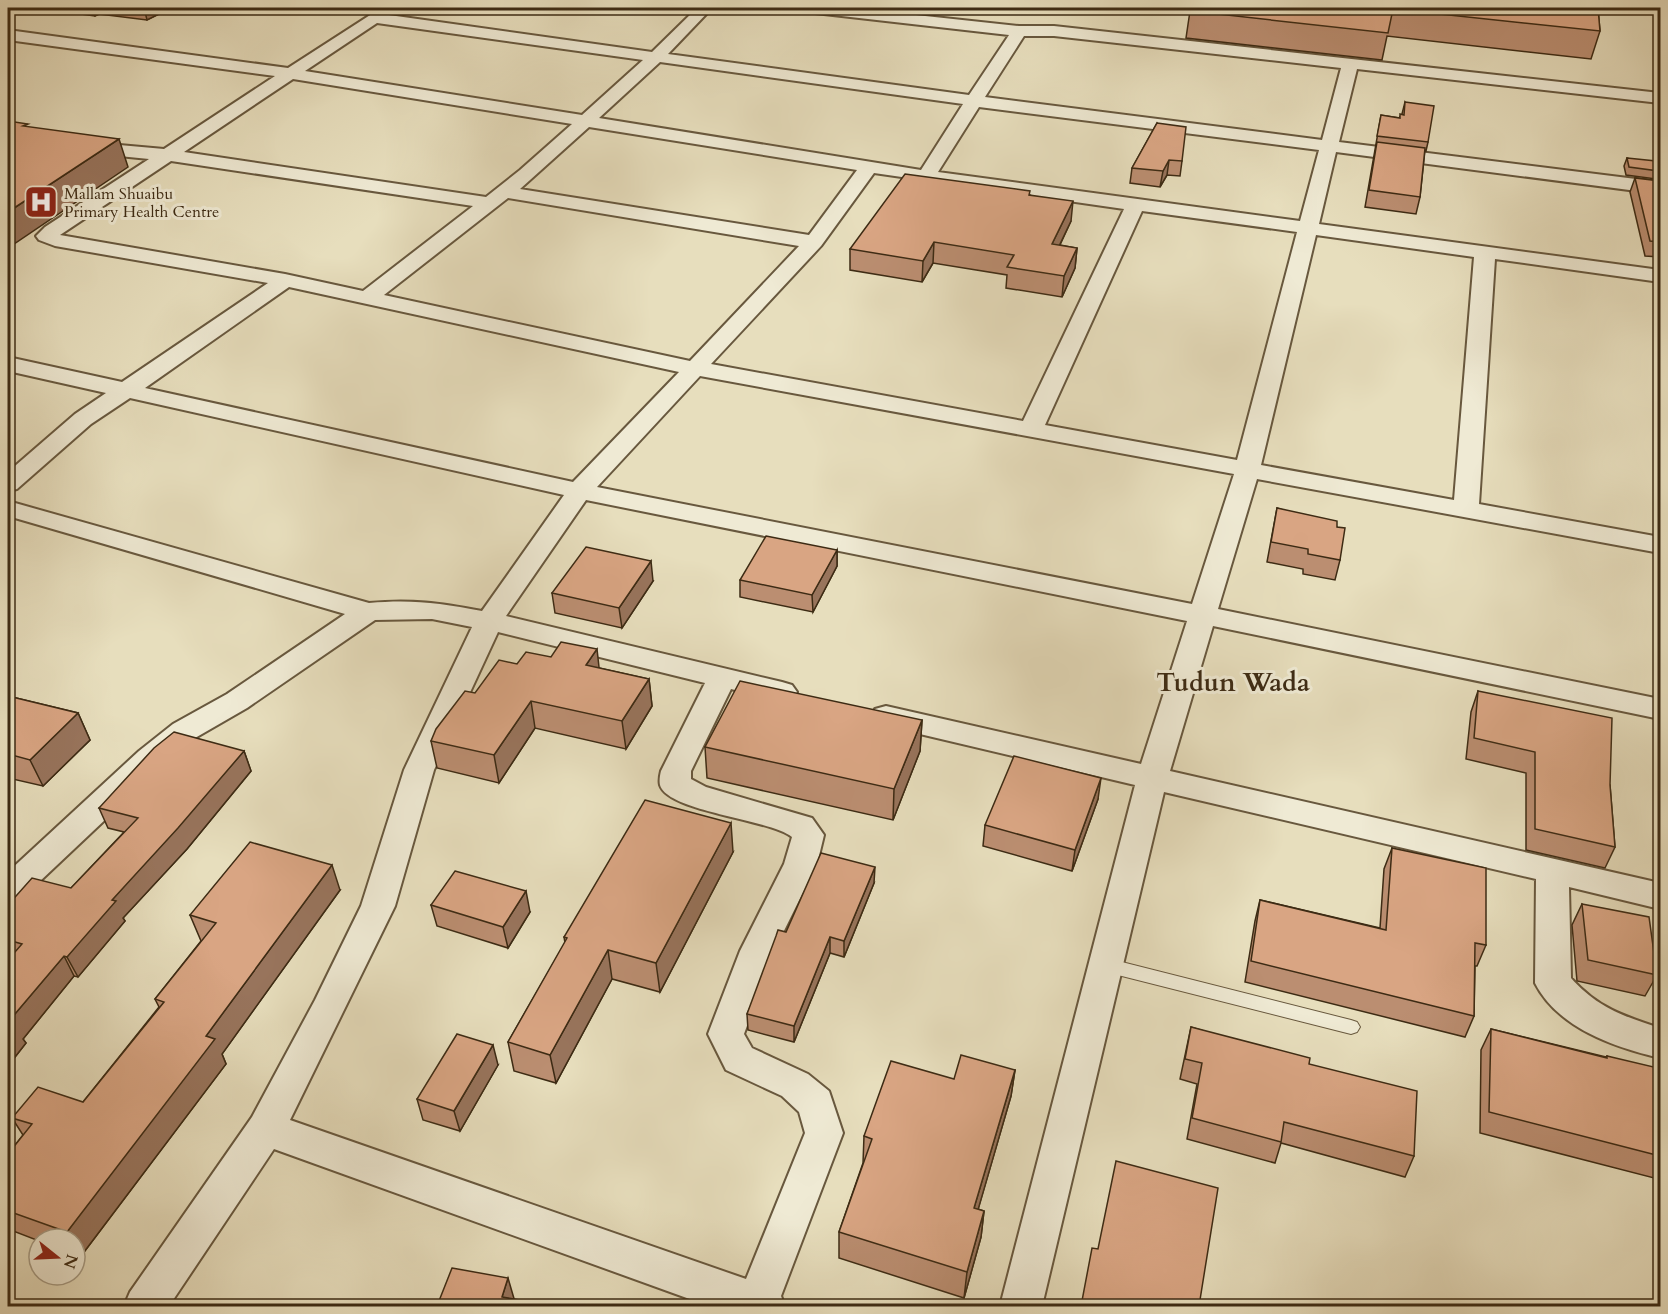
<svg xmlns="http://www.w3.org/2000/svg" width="1668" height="1314" font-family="Cardo,serif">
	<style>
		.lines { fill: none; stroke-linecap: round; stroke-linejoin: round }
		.lane-casing { stroke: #68583e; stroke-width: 2 }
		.street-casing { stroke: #68583e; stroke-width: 4 }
		.lane { fill: #efead4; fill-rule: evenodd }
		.street { fill: #efead4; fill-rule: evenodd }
		.wall { fill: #bb8e71; stroke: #3d2b14; stroke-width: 1.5 }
		.shaded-wall { fill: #98745c; stroke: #3d2b14; stroke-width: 1.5 }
		.building { fill: #d9a583; stroke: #3d2b14; stroke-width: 1.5 }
		.labels { text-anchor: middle; stroke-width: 6; stroke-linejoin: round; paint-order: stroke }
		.far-poi-label { font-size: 16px; fill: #3d2b14; stroke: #efead4; text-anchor: start }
		.district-label { font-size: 26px; font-weight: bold; fill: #3d2b14; stroke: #efead4 }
	</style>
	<rect width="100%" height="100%" fill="#e7debd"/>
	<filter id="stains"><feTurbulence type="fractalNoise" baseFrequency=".00333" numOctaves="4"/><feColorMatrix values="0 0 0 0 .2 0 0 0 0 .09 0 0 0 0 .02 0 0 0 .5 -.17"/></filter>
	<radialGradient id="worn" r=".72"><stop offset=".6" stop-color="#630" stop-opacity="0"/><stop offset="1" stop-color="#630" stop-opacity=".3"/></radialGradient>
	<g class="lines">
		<defs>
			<path id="lane" d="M1106 958 1351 1020 1357 1022 1360 1027 1357 1032 1351 1034 1106 972 1100 970 1098 965 1100 960Z"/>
			<path id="street" d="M381 8H397L389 15 652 52 697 8H712L668 54 969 95 1009 35 815 13 807 8H851L1019 26H1054L1660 93V103L1357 69 1339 142 1660 182V194L1336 152 1319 224 1660 270V282L1495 259 1479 504 1660 537V553L1257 479 1218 609 1660 699V719L1213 626 1170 771 1660 883V909L1569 887 1571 978C1598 1008 1623 1016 1660 1028V1058C1614 1047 1558 1028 1535 983L1536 879 1164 792 1042 1306H1000L1135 785 886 726 875 723 871 716 875 709 886 706 1141 764 1187 621 586 500 506 616 782 682 792 685 797 692 792 699 782 702 731 689 691 771V779L706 787 812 818 824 835 817 864 774 951 744 1034 752 1048 808 1074 829 1091 843 1133 781 1296 785 1306H709L274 1149 169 1306H124L130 1292 252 1117 315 1000 361 906 404 770 472 627 432 619 375 620 247 708 195 738 161 767 20 900 8 904V872L139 751 173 724 227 694 345 614 8 516V501L369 603C411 599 440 603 482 611L564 495 130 398 91 424 17 489 8 491V472L75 414 106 393 8 371V357L122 382 268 283 55 246 39 240 36 236 45 227 149 159 8 145V135L164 149 275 76 8 40V30L288 68ZM377 23 643 60 582 115 305 71ZM1024 36H1054L1341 68 1322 140 985 97ZM660 62 963 104 921 170 599 118ZM293 79 572 124 520 170 486 197 184 152ZM979 107 1319 150 1300 221 938 172ZM589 127 857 170 809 235 520 189ZM171 161 473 206 363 291 285 274 60 235ZM874 173 1124 209 1023 421 711 364 821 246ZM508 198 799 246 690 361 384 295ZM1142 211 1297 232 1237 460 1045 425ZM1316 235 1474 257 1454 500 1261 465ZM289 287 679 372 573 482 145 388ZM700 376 1234 474 1192 604 597 487ZM498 632 705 683 661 771C660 775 659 781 660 785 668 812 770 819 792 837L784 864 740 951 708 1034 726 1070 782 1096 799 1112 805 1133 746 1279 290 1120 395 906 434 770Z"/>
		</defs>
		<!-- lane casing -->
		<use href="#lane" class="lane-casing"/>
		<!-- street casing -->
		<use href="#street" class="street-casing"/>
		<!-- lane -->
		<use href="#lane" class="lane"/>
		<!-- street -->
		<use href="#street" class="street"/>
	</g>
	<!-- wall -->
	<g class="wall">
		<path d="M38 8H171L147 20 99 14 95 16Z"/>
		<path d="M1598 8 1600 31 1591 59 1387 36 1382 60 1186 38 1190 11Z"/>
		<path d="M1405 102 1428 142 1426 151 1425 150 1420 197 1416 214 1365 207 1381 115 1399 118 1402 114Z"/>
		<path d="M1157 123 1182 161 1180 176 1167 175 1160 187 1130 183 1132 168Z"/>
		<path d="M1627 158 1659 171 1656 179 1626 175 1624 166Z"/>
		<path d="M1635 178 1660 181V257L1645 256 1630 192Z"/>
		<path d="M1030 195 1071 221 1060 245 1077 248 1075 268 1062 297 1006 288 1007 275 933 263 922 282 850 270V249Z"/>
		<path d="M1277 508 1337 527 1340 560 1335 580 1303 574V569L1267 562Z"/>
		<path d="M837 550V566L813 612 740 597V580Z"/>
		<path d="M1660 577V594L1659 580Z"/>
		<path d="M653 581 622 628 555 613 552 593Z"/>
		<path d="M517 664 599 668 649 679 652 706 626 749 535 728 499 783 437 768 431 741 475 693Z"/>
		<path d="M1478 691 1610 785 1615 847 1605 868 1526 850V773L1466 759 1471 712Z"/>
		<path d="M8 696 78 713 90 740 43 786 8 778Z"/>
		<path d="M922 720 920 751 893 820 707 778 705 747Z"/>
		<path d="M244 751 251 771 187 849 123 918 125 921 78 977 74 976 23 1039 26 1043 8 1066 10 958 8 957V905L71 888 124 832 108 828 99 808Z"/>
		<path d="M1098 799 1072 871 983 846 985 825Z"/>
		<path d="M1392 848 1486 945 1477 966H1475L1474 1016 1465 1037 1245 982 1255 921 1260 900 1380 928 1384 869Z"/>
		<path d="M733 852 660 992 612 979 556 1083 514 1071 508 1042 565 943 564 937Z"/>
		<path d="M874 883 844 957 830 953 794 1042 748 1030 747 1014 786 932Z"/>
		<path d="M340 890 222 1054 226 1064 81 1256 75 1254V1239H39V1241L8 1229V1154L23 1135 12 1118 83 1102 159 1007 155 999 201 941 190 915Z"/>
		<path d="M1582 904 1657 975 1645 996 1577 981 1572 925Z"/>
		<path d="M431 905 530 912 508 948 437 926Z"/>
		<path d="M1191 1027 1309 1064 1414 1156 1405 1177 1281 1143 1275 1163 1187 1139 1197 1084 1180 1079Z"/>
		<path d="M1491 1029 1606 1057 1607 1056 1660 1092V1168L1654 1178 1480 1133 1481 1050Z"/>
		<path d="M498 1065 460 1131 423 1120 417 1099Z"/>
		<path d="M1015 1070 1011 1096 978 1209 984 1211 981 1237 964 1298 839 1258V1232L863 1163 864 1136 954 1079Z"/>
	</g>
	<!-- shaded-wall -->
	<g class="shaded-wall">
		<path d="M93 8H97L99 14 95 16Z"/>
		<path d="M144 8H171L147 20Z"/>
		<path d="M119 139 128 167 8 248V212Z"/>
		<path d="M1169 160 1167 175 1160 187 1163 171Z"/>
		<path d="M1073 201 1071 221 1050 265 1052 244Z"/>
		<path d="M934 242 933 263 922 282 923 261Z"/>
		<path d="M1077 248 1075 268 1062 297 1064 276Z"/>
		<path d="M837 550V566L813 612 812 595Z"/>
		<path d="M651 561 653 581 622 628 619 608Z"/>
		<path d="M597 649 600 676 586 665Z"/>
		<path d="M649 679 652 706 626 749 622 721Z"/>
		<path d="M531 701 535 728 499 783 494 755Z"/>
		<path d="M78 713 90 740 43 786 30 760Z"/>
		<path d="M922 720 920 751 893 820 894 789Z"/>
		<path d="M244 751 251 771 187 849 123 918 125 921 78 977 67 957 112 900Z"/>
		<path d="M1101 778 1098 799 1072 871 1075 850Z"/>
		<path d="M731 823 733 852 660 992 656 963Z"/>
		<path d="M332 865 340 890 222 1054 226 1064 81 1256 75 1245V1239H71L67 1232 206 1036Z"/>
		<path d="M875 867 874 883 844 957V941Z"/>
		<path d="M526 891 530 912 508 948 503 927Z"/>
		<path d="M830 937V953L794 1042V1026Z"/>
		<path d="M608 950 612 979 556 1083 550 1055Z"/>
		<path d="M64 956 74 976 23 1039 26 1043 8 1066V1031L9 1021Z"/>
		<path d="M493 1045 498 1065 460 1131 454 1111Z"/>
		<path d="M1015 1070 1011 1096 971 1234 974 1208Z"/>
		<path d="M984 1211 981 1237 964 1298 967 1272Z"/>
		<path d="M508 1278 515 1302 502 1297Z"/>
	</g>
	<!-- building -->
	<g class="building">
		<path d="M1192 8H1598L1600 31 1393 9 1388 33 1190 11Z"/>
		<path d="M1405 102 1434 106 1428 142 1377 136 1381 115 1400 118V114L1404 115Z"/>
		<path d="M8 121 28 124 23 126 119 139 8 212Z"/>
		<path d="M1157 123 1186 127 1182 161 1169 160 1163 171 1132 168Z"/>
		<path d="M1377 142 1425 148 1420 197 1369 190Z"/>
		<path d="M1627 158 1656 161 1659 171 1629 167Z"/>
		<path d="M905 174 1030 191 1029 195 1073 201 1052 244 1077 248 1064 276 1007 267 1014 255 934 242 923 261 850 249Z"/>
		<path d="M1635 178 1660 181V242L1650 241Z"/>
		<path d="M1277 508 1337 521V527L1345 528 1340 560 1308 554V549L1271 542Z"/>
		<path d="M766 536 837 550 812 595 740 580Z"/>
		<path d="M586 547 651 561 619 608 552 593Z"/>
		<path d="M561 642 597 649 586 665 649 679 622 721 531 701 494 755 431 741 436 729 465 691 475 693 499 660 517 664 526 652 551 657Z"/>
		<path d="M740 681 922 720 894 789 705 747Z"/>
		<path d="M1478 691 1612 718 1610 785 1615 847 1535 829V752L1474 738Z"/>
		<path d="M8 696 78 713 30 760 8 754Z"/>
		<path d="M174 732 244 751 178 828 112 900 116 901 67 957 64 956 9 1021 14 1023 8 1031V960L22 944 8 940V905L32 878 71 888 138 818 99 808 154 748Z"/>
		<path d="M1014 756 1101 778 1075 850 985 825Z"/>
		<path d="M645 800 731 823 656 963 608 950 550 1055 508 1042 567 938 564 937Z"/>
		<path d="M250 842 332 865 206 1036 215 1039 67 1232 8 1211V1154L32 1124 12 1118 38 1087 83 1102 164 1002 155 999 216 923 190 915Z"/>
		<path d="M1392 848 1486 868V945L1475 943 1474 1016 1251 961 1260 900 1386 930Z"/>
		<path d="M821 853 875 867 844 941 830 937 794 1026 747 1014 776 936 778 930 786 932Z"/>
		<path d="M455 871 526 891 503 927 431 905Z"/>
		<path d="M1582 904 1649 917 1657 975 1588 960Z"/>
		<path d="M1191 1027 1310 1058 1309 1064 1417 1091 1414 1156 1284 1122 1281 1142 1192 1118 1202 1063 1185 1059Z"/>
		<path d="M1491 1029 1607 1058V1056L1658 1068 1660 1092V1156L1489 1112Z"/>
		<path d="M457 1034 493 1045 454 1111 417 1099Z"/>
		<path d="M961 1055 1015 1070 974 1208 984 1211 967 1272 839 1232 872 1139 864 1136 891 1061 954 1079Z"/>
		<path d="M1116 1161 1218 1188 1199 1306H1081L1092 1248 1098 1249Z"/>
		<path d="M452 1268 508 1278 502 1297 554 1306H437Z"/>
	</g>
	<!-- icons -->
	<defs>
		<symbol id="hospital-square" viewBox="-11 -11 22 22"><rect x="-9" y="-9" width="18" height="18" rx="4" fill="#8f2418" stroke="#efead4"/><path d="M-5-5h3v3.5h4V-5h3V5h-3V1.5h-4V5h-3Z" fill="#fff"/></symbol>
	</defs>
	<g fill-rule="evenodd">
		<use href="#hospital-square" x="22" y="183" width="38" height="38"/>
	</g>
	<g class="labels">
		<!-- far-poi labels -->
		<g class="far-poi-label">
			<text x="64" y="199">Mallam Shuaibu<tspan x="64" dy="18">Primary Health Centre</tspan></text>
		</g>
		<!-- district labels -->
		<g class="district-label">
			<text x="1233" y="691">Tudun Wada</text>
		</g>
	</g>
	<!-- margin -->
	<rect width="1668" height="1314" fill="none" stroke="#e7debd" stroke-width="30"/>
	<rect x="9" y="9" width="1650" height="1296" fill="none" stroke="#3d2b14" stroke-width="3"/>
	<rect x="15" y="15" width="1638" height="1284" fill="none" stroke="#3d2b14" stroke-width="1.5"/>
	<!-- north arrow -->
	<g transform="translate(57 1257) rotate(108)"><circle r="28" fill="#efead4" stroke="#a89e87" stroke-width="1.5"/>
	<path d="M0-4.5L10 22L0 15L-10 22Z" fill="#8f2418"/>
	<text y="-9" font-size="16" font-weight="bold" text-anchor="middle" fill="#3d2b14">N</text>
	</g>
	<rect width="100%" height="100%" filter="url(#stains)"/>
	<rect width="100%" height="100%" fill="url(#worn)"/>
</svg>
